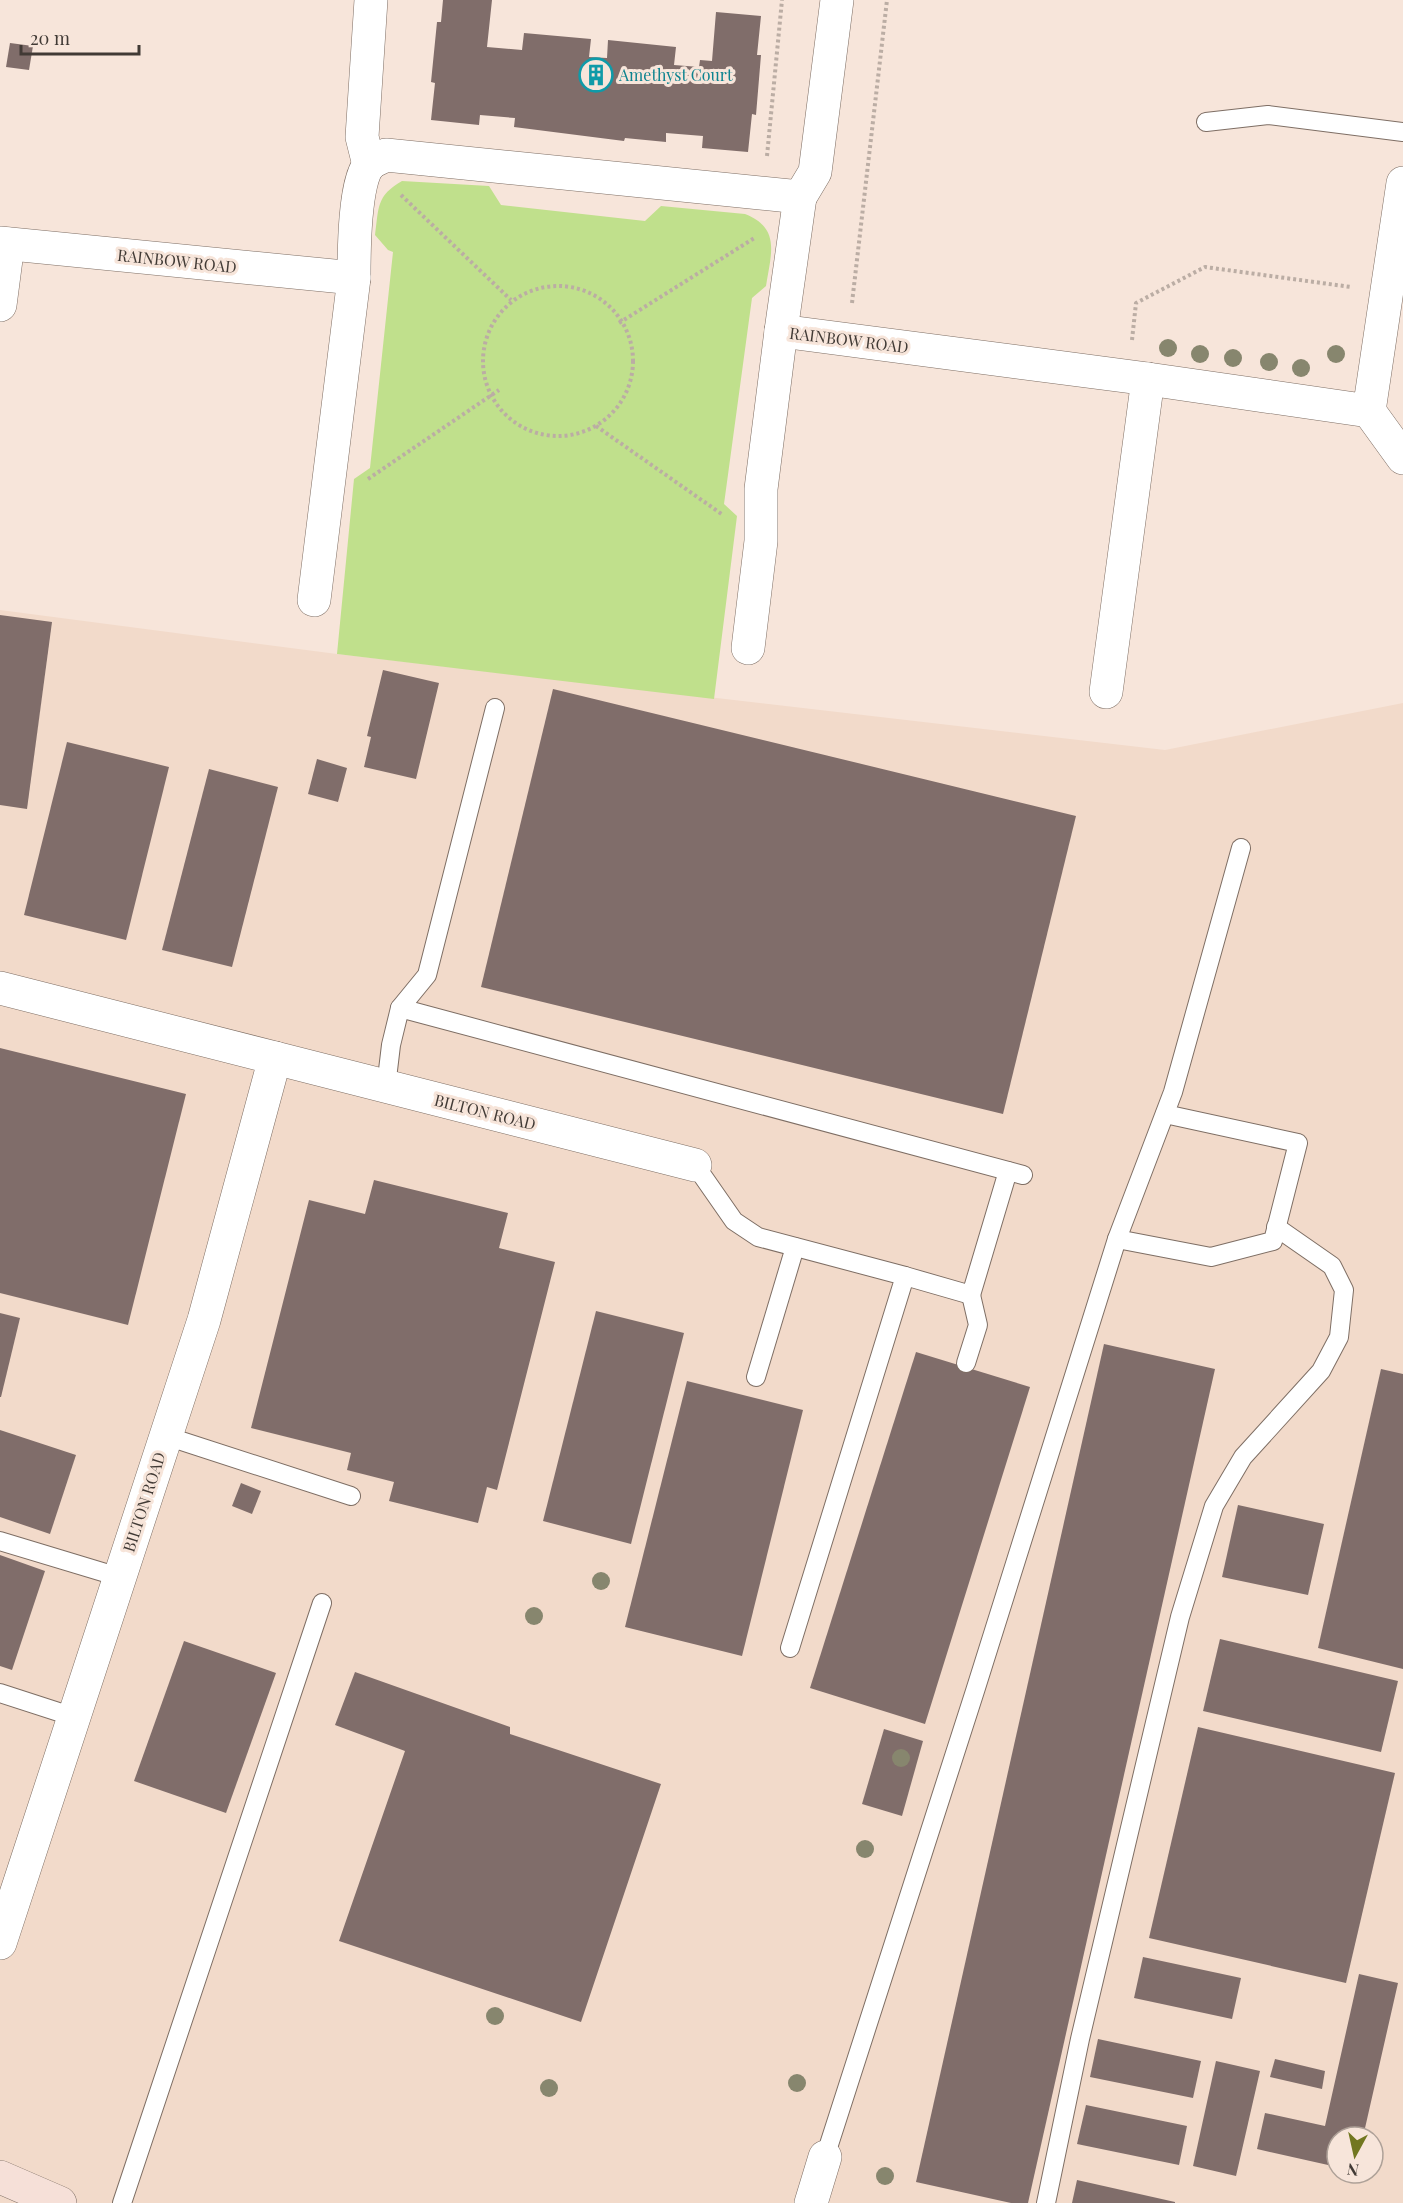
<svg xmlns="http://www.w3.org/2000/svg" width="1403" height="2203" font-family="'Playfair Display',serif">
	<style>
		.built { fill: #f2daca; fill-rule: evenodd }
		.green { fill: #c0e08c }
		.building { fill: #806d6a }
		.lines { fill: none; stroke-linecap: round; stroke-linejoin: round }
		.lane-casing { stroke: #7e6e64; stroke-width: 20 }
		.street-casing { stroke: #7e6e64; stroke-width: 34 }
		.secondary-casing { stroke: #7e6e64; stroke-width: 34 }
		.path { stroke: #bbada4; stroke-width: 4; stroke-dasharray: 3 3; stroke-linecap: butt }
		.lane { stroke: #fff; stroke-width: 18 }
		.street { stroke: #fff; stroke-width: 33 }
		.secondary { stroke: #f6e0d8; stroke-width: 33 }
		.tree { fill: #87866e }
		.labels { text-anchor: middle; stroke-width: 6; stroke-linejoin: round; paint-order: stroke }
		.culture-label { font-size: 16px; fill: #0d838f; stroke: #f7e5da; text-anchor: start }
		.street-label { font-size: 16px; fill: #413a35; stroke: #f7e5da }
	</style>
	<rect width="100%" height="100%" fill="#f7e5da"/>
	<!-- built -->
	<path class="built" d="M0 610 337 654 1165 750 1403 703V2203H0ZM1337 2137H1373V2173H1337Z"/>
	<!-- green -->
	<path class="green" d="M402 181 489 186 501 205 645 221 661 206 745 214C781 228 771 254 766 286L752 298 724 504 737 516 714 699 337 654 354 479 370 468 393 252 388 250 375 235C379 207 376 196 402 181Z"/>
	<!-- building -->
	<g class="building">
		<path d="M443 0H492L487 47 522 50 524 33 591 39 589 57 607 58 608 40 676 47 674 65 699 67 700 60 712 61 716 12 761 16 757 55H761L756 115 752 114 748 152 702 148 703 136 666 133V142L625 138 624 141 514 127 515 118 480 115 479 125 431 120 435 83 431 82 437 22H441Z"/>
		<path d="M10 43 33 46 29 70 6 67Z"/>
		<path d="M0 615 52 622 27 809 0 805Z"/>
		<path d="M383 670 439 683 416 779 364 767 371 737 367 736Z"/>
		<path d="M553 689 1076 816 1003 1114 481 987Z"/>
		<path d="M67 742 169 767 126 940 24 915Z"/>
		<path d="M317 759 347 768 338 802 308 794Z"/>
		<path d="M209 769 278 787 232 967 162 950Z"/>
		<path d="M0 1048 186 1094 128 1325 0 1293Z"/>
		<path d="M374 1180 508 1213 499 1248 555 1262 497 1490 487 1487 478 1523 389 1501 394 1482 347 1470 351 1453 251 1428 309 1200 365 1214Z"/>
		<path d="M596 1311 684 1333 631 1544 543 1521Z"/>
		<path d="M0 1313 20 1318 1 1397H0Z"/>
		<path d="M1104 1344 1215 1369 1028 2203H1011L916 2182Z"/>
		<path d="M916 1352 1030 1387 925 1724 810 1688Z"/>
		<path d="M1381 1369 1403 1374V1669L1318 1648Z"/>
		<path d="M687 1381 803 1410 742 1656 625 1627Z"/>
		<path d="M0 1430 76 1455 50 1534 0 1517Z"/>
		<path d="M241 1483 261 1491 252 1514 232 1506Z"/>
		<path d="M1238 1505 1324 1524 1308 1595 1222 1577Z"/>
		<path d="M0 1555 45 1571 12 1670 0 1666Z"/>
		<path d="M1220 1639 1398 1681 1381 1752 1203 1711Z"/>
		<path d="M184 1641 276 1673 226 1813 134 1781Z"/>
		<path d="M355 1672 510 1727V1734L661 1784 581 2022 339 1941 405 1751 335 1725Z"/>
		<path d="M1198 1727 1395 1773 1346 1983 1149 1938Z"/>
		<path d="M884 1729 923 1741 902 1816 862 1804Z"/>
		<path d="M1143 1957 1241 1978 1232 2019 1134 1998Z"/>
		<path d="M1359 1974 1398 1983 1363 2137H1337V2167L1257 2149 1265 2113 1325 2126Z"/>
		<path d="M1098 2039 1201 2061 1193 2098 1090 2077Z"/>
		<path d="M1275 2059 1325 2071 1322 2089 1270 2077Z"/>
		<path d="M1216 2061 1260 2071 1236 2176 1193 2166Z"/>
		<path d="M1086 2105 1187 2126 1179 2165 1077 2144Z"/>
		<path d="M1077 2180 1175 2202V2203H1072Z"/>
	</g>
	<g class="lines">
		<defs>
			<g id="lane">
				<path d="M1206 122 1268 115 1403 132"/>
				<path d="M400 1008 427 975 495 708"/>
				<path d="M386 1087 391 1045 400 1008 1023 1175"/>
				<path d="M695 1165 734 1221 758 1237 905 1276 790 1648"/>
				<path d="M1117 1239 1211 1257 1273 1241 1298 1143 1165 1114"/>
				<path d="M905 1276 971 1295 1008 1171"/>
				<path d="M966 1363 978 1325 971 1295"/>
				<path d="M756 1377 795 1247"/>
				<path d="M166 1436 351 1496"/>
				<path d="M0 1541 119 1577"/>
				<path d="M0 1693 74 1717"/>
				<path d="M825 2157 975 1691 1117 1239 1173 1092 1241 848"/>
				<path d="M122 2203 322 1603"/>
				<path d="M1046 2203 1080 2039 1180 1617 1214 1506 1243 1457 1321 1371 1339 1337 1344 1290 1332 1266 1276 1227"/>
			</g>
			<g id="street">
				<path d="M369 165 362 137 371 0"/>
				<path d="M800 197 815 172 837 0"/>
				<path d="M0 243 354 278"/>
				<path d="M0 305 8 244"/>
				<path d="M1369 411 1403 458"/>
				<path d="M314 600 354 278C354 256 354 178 370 164 374 160 381 158 386 155L800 197 781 331 1148 379 1369 411 1403 183"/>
				<path d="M748 648 761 541V489L781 331"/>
				<path d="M1106 692 1148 379"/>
				<path d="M0 988 275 1058 204 1320 0 1943"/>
				<path d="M275 1058 695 1165"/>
				<path d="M811 2203 825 2157"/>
			</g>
			<path id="secondary" d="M0 2177 60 2203"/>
		</defs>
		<!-- lane casing -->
		<use href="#lane" class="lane-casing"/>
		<!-- street casing -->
		<use href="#street" class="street-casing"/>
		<!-- secondary casing -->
		<use href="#secondary" class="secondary-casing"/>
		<!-- path -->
		<g class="path">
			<path d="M767 156 782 0"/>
			<path d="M401 195 511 300"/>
			<circle cx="558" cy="361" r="75"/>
			<path d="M852 303 887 0"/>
			<path d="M619 323 756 237"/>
			<path d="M1132 340 1136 303 1205 267 1351 287"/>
			<path d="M596 426 723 515"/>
			<path d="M368 479 499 390"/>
		</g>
		<!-- lane -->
		<use href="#lane" class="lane"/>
		<!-- street -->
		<use href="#street" class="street"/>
		<!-- secondary -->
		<use href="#secondary" class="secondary"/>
	</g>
	<!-- trees -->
	<g class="tree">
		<circle cx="1168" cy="348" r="9"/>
		<circle cx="1200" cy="354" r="9"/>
		<circle cx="1336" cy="354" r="9"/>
		<circle cx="1233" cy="358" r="9"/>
		<circle cx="1269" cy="362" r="9"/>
		<circle cx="1301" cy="368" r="9"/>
		<circle cx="601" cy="1581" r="9"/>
		<circle cx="534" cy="1616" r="9"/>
		<circle cx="901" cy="1758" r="9"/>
		<circle cx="865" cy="1849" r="9"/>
		<circle cx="495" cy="2016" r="9"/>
		<circle cx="797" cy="2083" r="9"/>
		<circle cx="549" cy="2088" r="9"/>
		<circle cx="885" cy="2176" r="9"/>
	</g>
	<!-- icons -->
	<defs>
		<symbol id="building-ring" viewBox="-11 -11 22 22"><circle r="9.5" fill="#f7e5da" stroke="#0f9aa8" stroke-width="1.5"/><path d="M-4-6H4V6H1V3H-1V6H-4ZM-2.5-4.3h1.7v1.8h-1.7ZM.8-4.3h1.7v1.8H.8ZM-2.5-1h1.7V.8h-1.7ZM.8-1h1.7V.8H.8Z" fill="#0f9aa8"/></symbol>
	</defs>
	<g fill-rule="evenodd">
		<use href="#building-ring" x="577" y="56" width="38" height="38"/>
	</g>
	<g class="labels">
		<!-- culture labels -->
		<g class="culture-label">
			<text x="619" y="81">Amethyst Court</text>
		</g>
		<!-- street labels -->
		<g class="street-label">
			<text transform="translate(177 261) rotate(6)" y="6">RAINBOW ROAD</text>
			<text transform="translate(849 340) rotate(7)" y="6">RAINBOW ROAD</text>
			<text transform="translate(485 1112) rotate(14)" y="6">BILTON ROAD</text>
			<text transform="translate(144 1502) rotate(-72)" y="6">BILTON ROAD</text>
		</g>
	</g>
	<!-- north arrow -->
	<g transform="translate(1355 2155) rotate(188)"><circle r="28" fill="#f7e5da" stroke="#aea198" stroke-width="1.5"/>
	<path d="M0-4.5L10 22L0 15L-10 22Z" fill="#727720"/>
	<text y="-9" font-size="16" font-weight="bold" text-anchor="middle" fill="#413a35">N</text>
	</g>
	<!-- scale -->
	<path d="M21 45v9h118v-9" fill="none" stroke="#413a35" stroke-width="3"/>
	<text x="30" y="45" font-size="18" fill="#413a35" stroke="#f7e5da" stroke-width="4.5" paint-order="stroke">20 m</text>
</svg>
